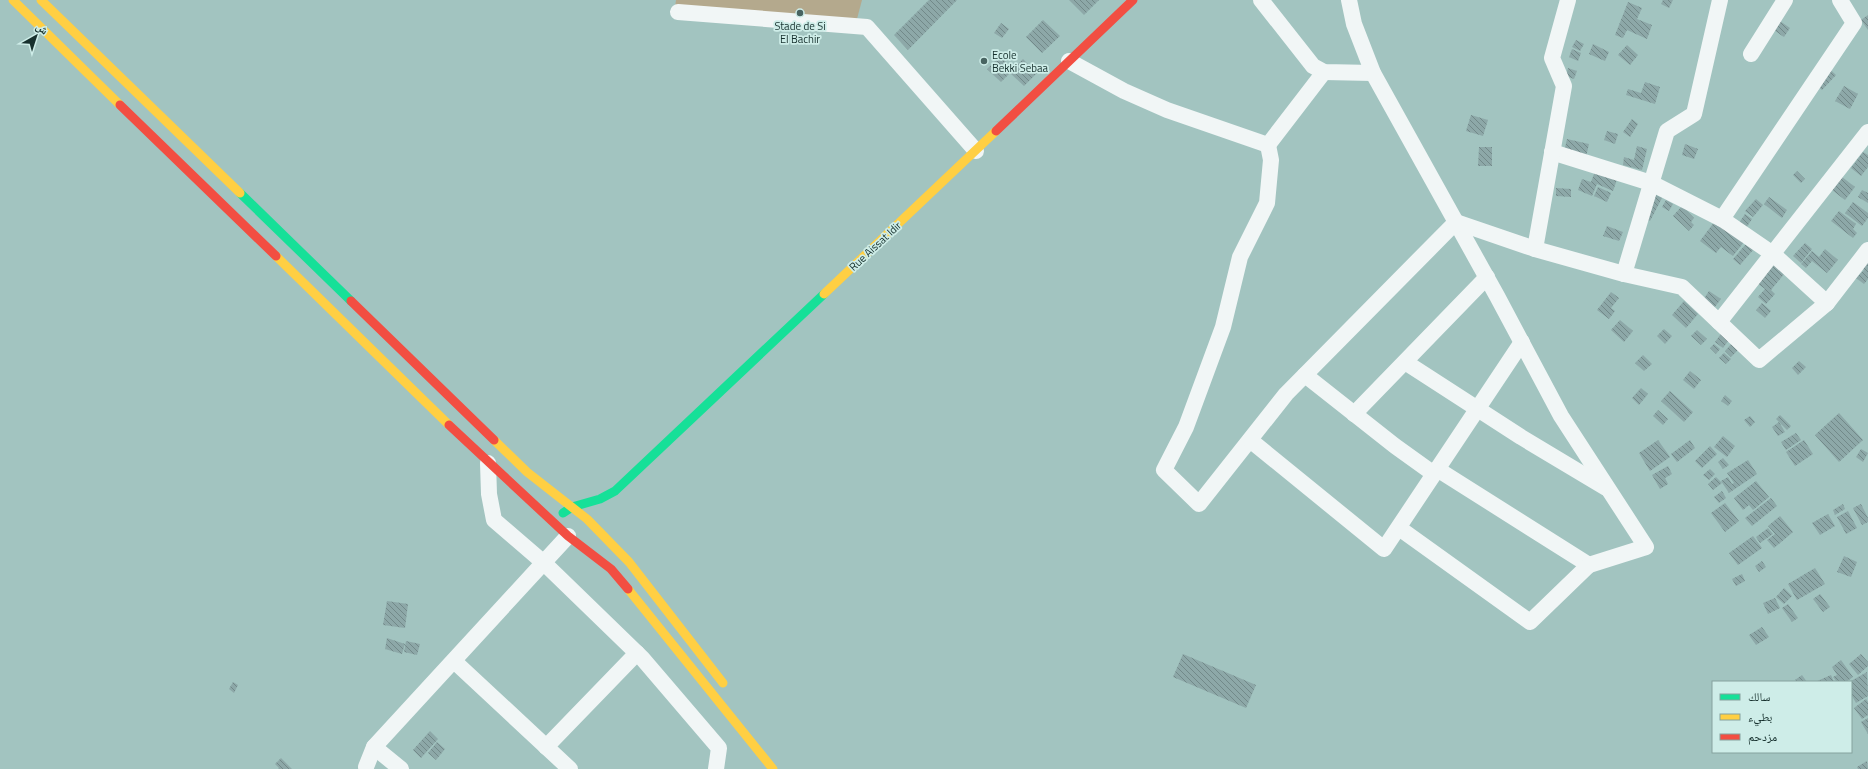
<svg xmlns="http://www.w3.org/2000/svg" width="1868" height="769" font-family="'Titillium Web','Noto Naskh Arabic',sans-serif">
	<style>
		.park { fill: #b4a98d }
		.building { fill: url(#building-back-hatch) }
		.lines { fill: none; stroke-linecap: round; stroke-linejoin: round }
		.street { stroke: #f1f6f6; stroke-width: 16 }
		.fast { stroke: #16e098; stroke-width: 9 }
		.slow { stroke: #ffcf43; stroke-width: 9 }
		.jam { stroke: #f24e42; stroke-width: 9 }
		.poi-dot { fill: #486461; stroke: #ceede8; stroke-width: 1.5 }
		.labels { text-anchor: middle; stroke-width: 3.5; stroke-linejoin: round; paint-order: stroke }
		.poi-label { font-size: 11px; fill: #17312e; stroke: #ceede8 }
		.street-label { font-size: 11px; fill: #17312e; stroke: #ceede8 }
	</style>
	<defs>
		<pattern id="building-back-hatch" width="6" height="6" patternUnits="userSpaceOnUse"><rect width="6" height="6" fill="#8da8a8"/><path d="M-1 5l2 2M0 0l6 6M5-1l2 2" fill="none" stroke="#728989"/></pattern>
	</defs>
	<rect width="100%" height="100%" fill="#a2c4c0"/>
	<!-- park -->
	<path class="park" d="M676 0H862L857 19 675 7Z"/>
	<!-- building -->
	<g class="building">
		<path d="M929 0H957L908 50 894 35Z"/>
		<path d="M1069 0H1099L1084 15Z"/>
		<path d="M1663 0H1673L1669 8 1661 4Z"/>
		<path d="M1628 2 1642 8 1637 19 1652 25 1647 39 1627 30 1623 38 1615 35Z"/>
		<path d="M1868 15V30L1861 20Z"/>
		<path d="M1774 17 1790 28 1784 37 1768 26Z"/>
		<path d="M1043 20 1060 36 1042 53 1026 37Z"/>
		<path d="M1001 23 1009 29 1002 38 994 33Z"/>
		<path d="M1576 40 1584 44 1580 51 1572 47Z"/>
		<path d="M1593 44 1609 52 1605 61 1589 54Z"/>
		<path d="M1627 45 1638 55 1630 65 1618 55Z"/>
		<path d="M1572 49 1581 53 1578 61 1569 57Z"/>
		<path d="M1000 56 1013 69 1023 59 1037 73 1024 86 1010 73 1001 82 987 69Z"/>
		<path d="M1823 63 1836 75 1822 90 1809 79Z"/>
		<path d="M1568 68 1577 71 1574 79 1566 76Z"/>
		<path d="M1645 82 1660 87 1655 104 1626 95 1628 89 1641 93Z"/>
		<path d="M1844 86 1858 94 1850 109 1835 101Z"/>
		<path d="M1471 115 1488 120 1483 136 1466 131Z"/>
		<path d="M1632 119 1638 124 1630 137 1623 132Z"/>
		<path d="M1607 131 1618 134 1615 144 1604 140Z"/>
		<path d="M1567 139 1589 144 1586 157 1564 152Z"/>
		<path d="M1685 144 1698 149 1694 159 1682 155Z"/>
		<path d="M1637 146 1647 149 1642 170 1623 165 1624 157 1634 160Z"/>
		<path d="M1479 147H1492V166H1478Z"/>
		<path d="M1863 152 1868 155V167L1861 176 1851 168Z"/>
		<path d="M1597 166 1619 174 1613 191 1597 184 1592 196 1578 190 1582 179 1591 182Z"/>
		<path d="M1833 170 1855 187 1845 200 1823 183Z"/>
		<path d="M1797 171 1805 179 1801 183 1793 175Z"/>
		<path d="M1598 187 1611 193 1607 202 1594 196Z"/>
		<path d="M1556 188 1571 189V197L1556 196Z"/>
		<path d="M1647 190 1662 198 1650 221 1635 213Z"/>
		<path d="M1862 190 1868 193V203L1858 197Z"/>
		<path d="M1769 197 1787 210 1782 218 1764 204Z"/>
		<path d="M1756 199 1763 205 1753 217 1745 211Z"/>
		<path d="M1666 200 1673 204 1669 211 1662 207Z"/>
		<path d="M1853 202 1868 213V218L1862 226 1845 213Z"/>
		<path d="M1682 206 1694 218 1691 222 1694 225 1689 231 1673 216Z"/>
		<path d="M1839 211 1856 224 1853 229 1857 233 1853 238 1831 221Z"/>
		<path d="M1745 214 1752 219 1746 228 1739 223Z"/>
		<path d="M1715 221 1744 242 1733 256 1721 247 1716 253 1700 241Z"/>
		<path d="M1607 226 1623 232 1619 241 1603 236Z"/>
		<path d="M1805 243 1812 249 1801 263 1793 256Z"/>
		<path d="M1746 244 1753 250 1740 265 1733 259Z"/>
		<path d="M1868 247V279L1864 284 1856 278 1864 270 1855 262Z"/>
		<path d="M1825 249 1838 260 1827 273 1812 261 1806 268 1801 264 1812 251 1819 257Z"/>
		<path d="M1766 258 1785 273 1771 290 1775 294 1766 304 1758 297 1765 289 1750 278Z"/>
		<path d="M1709 291 1721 299 1714 308 1703 300Z"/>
		<path d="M1611 292 1619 298 1611 308 1615 311 1609 319 1597 310Z"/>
		<path d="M1684 301 1698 314 1686 328 1672 315Z"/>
		<path d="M1762 303 1771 311 1765 318 1756 310Z"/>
		<path d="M1620 320 1633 331 1624 342 1611 330Z"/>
		<path d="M1664 329 1672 336 1665 344 1657 336Z"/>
		<path d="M1697 330 1707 339 1701 345 1691 336Z"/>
		<path d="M1723 331 1731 337 1723 348 1715 342Z"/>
		<path d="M1732 343 1739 349 1731 357 1725 351Z"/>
		<path d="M1714 344 1720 349 1716 354 1710 348Z"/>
		<path d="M1724 353 1731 359 1726 364 1719 358Z"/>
		<path d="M1643 355 1652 364 1644 371 1635 363Z"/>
		<path d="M1799 361 1806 367 1798 375 1792 368Z"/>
		<path d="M1690 371 1701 380 1694 389 1683 380Z"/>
		<path d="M1641 388 1648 394 1639 405 1632 398Z"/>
		<path d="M1670 391 1693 412 1684 422 1661 401Z"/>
		<path d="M1725 395 1732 401 1728 406 1721 401Z"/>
		<path d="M1658 410 1668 419 1663 425 1653 416Z"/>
		<path d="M1839 413 1863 440 1839 462 1815 435Z"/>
		<path d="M1780 415 1791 426 1787 430 1776 419Z"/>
		<path d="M1750 416 1755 422 1750 427 1744 420Z"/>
		<path d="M1779 422 1785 432 1778 436 1772 427Z"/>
		<path d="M1796 433 1801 440 1786 450 1781 442Z"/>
		<path d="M1723 436 1735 446 1727 457 1714 447Z"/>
		<path d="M1658 440 1670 457 1650 471 1639 453Z"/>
		<path d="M1690 440 1695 448 1677 462 1671 454Z"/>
		<path d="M1804 440 1813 454 1795 466 1786 452Z"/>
		<path d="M1710 446 1717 454 1702 468 1695 461Z"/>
		<path d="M1861 449 1868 453 1863 462 1856 457Z"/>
		<path d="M1723 458 1729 465 1723 469 1718 462Z"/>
		<path d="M1748 460 1757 474 1729 493 1721 481 1728 477 1732 484 1734 483 1727 473Z"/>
		<path d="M1668 466 1672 474 1665 478 1668 484 1660 489 1652 475Z"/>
		<path d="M1710 469 1715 474 1709 480 1703 475Z"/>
		<path d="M1716 477 1722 483 1713 490 1708 484Z"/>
		<path d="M1756 481 1769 497 1753 510 1749 505 1743 510 1734 498Z"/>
		<path d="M1722 491 1726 498 1719 503 1714 497Z"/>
		<path d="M1771 498 1777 506 1752 526 1745 518Z"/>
		<path d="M1725 503 1739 521 1725 532 1711 513Z"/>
		<path d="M1843 504 1845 509 1835 515 1833 510Z"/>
		<path d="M1861 504 1868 518V522L1862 525 1853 508Z"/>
		<path d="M1848 511 1857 528 1846 534 1837 517Z"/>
		<path d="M1828 514 1835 526 1820 535 1812 523Z"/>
		<path d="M1780 516 1793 532 1774 548 1767 540 1775 534 1768 526Z"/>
		<path d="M1768 528 1773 534 1760 543 1756 537Z"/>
		<path d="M1753 536 1762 548 1738 565 1729 553Z"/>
		<path d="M1844 556 1857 562 1851 577 1837 572Z"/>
		<path d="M1762 561 1766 567 1759 572 1755 566Z"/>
		<path d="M1815 568 1825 584 1797 600 1788 584Z"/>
		<path d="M1742 574 1745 581 1736 586 1732 579Z"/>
		<path d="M1784 588 1792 596 1784 604 1776 597Z"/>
		<path d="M1820 594 1830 607 1823 612 1813 599Z"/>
		<path d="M1775 598 1780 608 1768 614 1763 603Z"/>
		<path d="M387 601 408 604 405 628 383 625Z"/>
		<path d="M1788 604 1798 618 1792 622 1782 608Z"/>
		<path d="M1762 627 1769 637 1756 645 1749 635Z"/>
		<path d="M387 638 405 644 402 654 385 649Z"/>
		<path d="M406 641 420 644 417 655 404 652Z"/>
		<path d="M1183 654 1256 685 1246 708 1173 677Z"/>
		<path d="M1861 654 1868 662V666L1858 675 1849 664Z"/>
		<path d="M1841 660 1853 677 1846 682H1837L1833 677 1837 675 1832 667Z"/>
		<path d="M1867 672 1868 696 1856 703 1851 694V681Z"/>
		<path d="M1802 675 1807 682H1797L1795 680Z"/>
		<path d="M1831 675 1834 682H1815Z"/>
		<path d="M233 682 238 685 234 693 229 689Z"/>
		<path d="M1866 699 1868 702V715L1862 719 1854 708Z"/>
		<path d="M1868 718V734L1861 722Z"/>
		<path d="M430 731 438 739 421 758 413 750Z"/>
		<path d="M437 742 445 749 436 760 428 753Z"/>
		<path d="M281 758 292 769H278L279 768 275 764Z"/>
		<path d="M1867 761 1868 769H1858L1857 767Z"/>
	</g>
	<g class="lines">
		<!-- street -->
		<g class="street">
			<path d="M1261 0 1313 66 1324 72 1373 73"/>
			<path d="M1349 0 1354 24 1373 73 1497 296 1561 416 1646 547 1589 565 1437 469"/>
			<path d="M678 12 867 27 976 151"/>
			<path d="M1751 54 1785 0"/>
			<path d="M1069 61 1124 91 1167 110 1268 145 1324 72"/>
			<path d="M1268 145 1271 160 1267 203 1240 257 1223 327 1186 427 1164 470 1199 504 1286 394 1456 222 1535 249 1624 274 1682 287 1759 360 1827 303 1868 250"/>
			<path d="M1552 152 1651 183 1722 219 1773 254 1827 303"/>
			<path d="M1722 219 1854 23 1840 0"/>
			<path d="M1535 249 1564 86 1552 58 1568 0"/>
			<path d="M1624 274 1667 131 1694 114 1720 0"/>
			<path d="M1719 322 1868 132"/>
			<path d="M1405 362 1521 437 1606 488"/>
			<path d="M1305 375 1395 446 1434 474"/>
			<path d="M1354 414 1487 277"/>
			<path d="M1250 440 1384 549 1522 342"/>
			<path d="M488 463 489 494 494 520 544 563 642 658 719 748 716 769"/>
			<path d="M1399 528 1530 622 1589 565"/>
			<path d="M454 661 570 769"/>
			<path d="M374 747 401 769"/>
			<path d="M546 747 637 653"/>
			<path d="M366 767 374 747 568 536"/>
		</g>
		<!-- fast -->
		<g class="fast">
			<path d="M240 193 351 301"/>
			<path d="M563 513 572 507 600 499 615 491 824 294"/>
		</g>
		<!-- slow -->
		<g class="slow">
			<path d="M13 0 120 105"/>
			<path d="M41 0 240 193"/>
			<path d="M276 256 449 425"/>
			<path d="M824 294 996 131"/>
			<path d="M494 440 527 472 587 519 629 562 723 683"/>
			<path d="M628 589 773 769"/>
		</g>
		<!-- jam -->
		<g class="jam">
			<path d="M120 105 276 256"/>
			<path d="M996 131 1133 0"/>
			<path d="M351 301 494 440"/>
			<path d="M449 425 568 536 611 569 628 589"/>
		</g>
	</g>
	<!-- markers -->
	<g class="poi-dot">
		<circle cx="800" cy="13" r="4"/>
		<circle cx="984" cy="61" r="4"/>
	</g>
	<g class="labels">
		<!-- poi labels -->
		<g class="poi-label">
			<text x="800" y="30">Stade de Si<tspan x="800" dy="13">El Bachir</tspan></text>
			<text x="992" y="59" text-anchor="start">Ecole<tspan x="992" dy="13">Bekki Sebaa</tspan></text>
		</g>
		<!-- street labels -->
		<g class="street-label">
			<text transform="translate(875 246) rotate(-43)" y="4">Rue Aissat Idir</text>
		</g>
	</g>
	<!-- legend -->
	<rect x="1712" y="681" width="140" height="72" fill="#ceede8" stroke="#85a29e"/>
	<rect x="1720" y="694" width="20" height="6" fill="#16e098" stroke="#85a29e"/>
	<text x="1748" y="701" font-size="12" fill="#17312e">سالك</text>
	<rect x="1720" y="714" width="20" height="6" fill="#ffcf43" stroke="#85a29e"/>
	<text x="1748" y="721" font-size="12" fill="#17312e">بطيء</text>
	<rect x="1720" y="734" width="20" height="6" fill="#f24e42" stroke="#85a29e"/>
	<text x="1748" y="741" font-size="12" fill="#17312e">مزدحم</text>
	<!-- north arrow -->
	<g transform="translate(36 36) rotate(39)" stroke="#ceede8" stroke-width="3" paint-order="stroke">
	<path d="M0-3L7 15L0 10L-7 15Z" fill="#17312e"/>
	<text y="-6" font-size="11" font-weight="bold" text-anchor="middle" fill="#17312e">ش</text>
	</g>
</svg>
